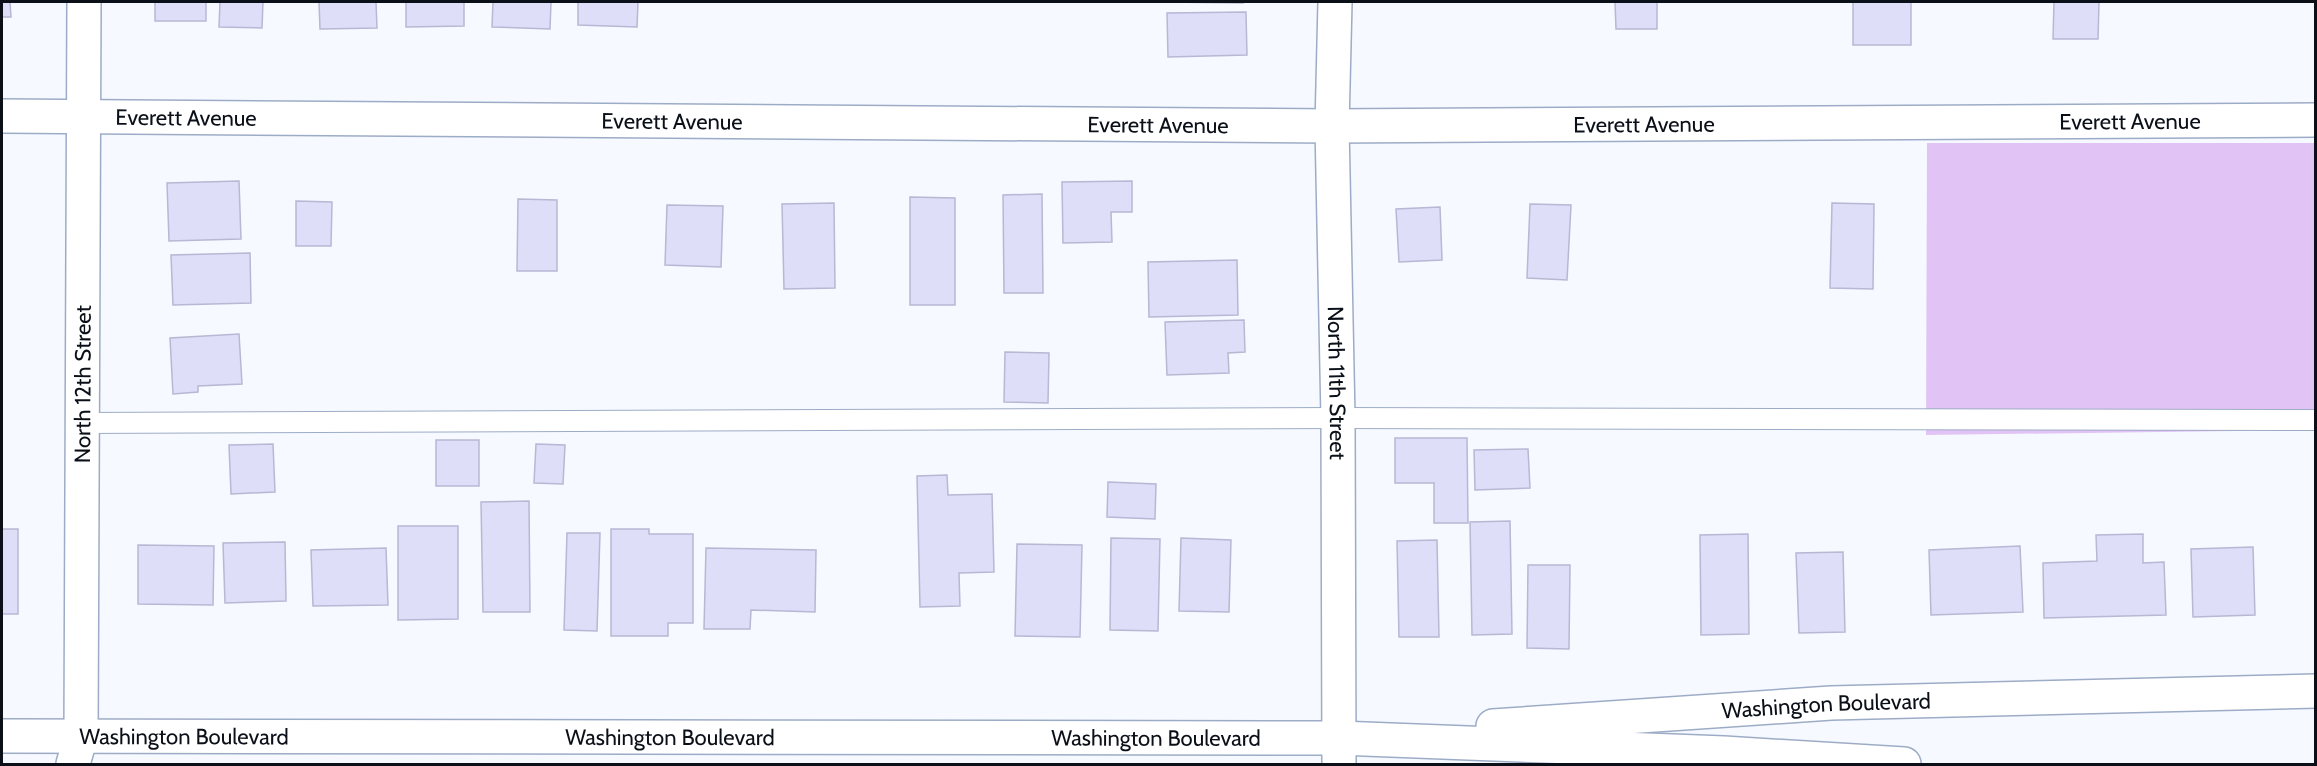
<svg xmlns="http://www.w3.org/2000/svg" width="2317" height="766" font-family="Cabin,sans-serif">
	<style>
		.green { fill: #e2c3f6 }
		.building { fill: #dfdef9; stroke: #b8b7d4; stroke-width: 1.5 }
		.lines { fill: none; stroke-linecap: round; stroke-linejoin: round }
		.lane-casing { stroke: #9dacc6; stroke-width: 22 }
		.street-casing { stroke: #9dacc6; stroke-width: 36 }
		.secondary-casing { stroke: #9dacc6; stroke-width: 36 }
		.lane { stroke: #fff; stroke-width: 20 }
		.street { stroke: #fff; stroke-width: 33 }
		.secondary { stroke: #fff; stroke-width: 33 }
		.labels { text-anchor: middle; stroke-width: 4.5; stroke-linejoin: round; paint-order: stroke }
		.street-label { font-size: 22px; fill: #0a0f18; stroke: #fff }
	</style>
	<rect width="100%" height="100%" fill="#f6f9ff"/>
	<!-- green -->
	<path class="green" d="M1927 143H2315V430L1926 435Z"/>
	<!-- building -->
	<g class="building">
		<path d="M2 2H10L11 17H2Z"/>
		<rect x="155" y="2" width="51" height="19"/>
		<path d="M220 2H263L262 28 219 27Z"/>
		<path d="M319 2H376L377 28 320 29Z"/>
		<path d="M406 2H464V26L406 27Z"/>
		<path d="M493 2H551L550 29 492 27Z"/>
		<path d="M578 2H638L637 27 578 25Z"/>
		<path d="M1166 2H1243V3Z"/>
		<path d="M1615 2H1657V29H1616Z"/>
		<rect x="1853" y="2" width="58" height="43"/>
		<path d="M2054 2H2099L2098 39H2053Z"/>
		<path d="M1246 12 1247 55 1168 57 1167 13Z"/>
		<path d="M239 181 241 239 169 241 167 183Z"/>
		<path d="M1132 181V212H1111L1112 242 1063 243 1062 182Z"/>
		<path d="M1042 194 1043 293H1004L1003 195Z"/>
		<path d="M910 197 955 198V305H910Z"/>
		<path d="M518 199 557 200V271H517Z"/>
		<path d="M296 201 332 202 331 246H296Z"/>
		<path d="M834 203 835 288 784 289 782 204Z"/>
		<path d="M1832 203 1874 204 1873 289 1830 288Z"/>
		<path d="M1530 204 1571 205 1567 280 1527 278Z"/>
		<path d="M667 205 723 206 721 267 665 265Z"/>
		<path d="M1440 207 1442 260 1399 262 1396 209Z"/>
		<path d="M250 253 251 303 173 305 171 255Z"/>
		<path d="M1237 260 1238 315 1149 317 1148 262Z"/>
		<path d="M1244 320 1245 352 1228 353 1229 373 1167 375 1165 322Z"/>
		<path d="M239 334 242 384 198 386V392L173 394 170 338Z"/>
		<path d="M1005 352 1049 353 1048 403 1004 402Z"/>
		<path d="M1395 438H1467L1468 523H1434V483H1395Z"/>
		<rect x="436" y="440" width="43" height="46"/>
		<path d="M273 444 275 492 231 494 229 445Z"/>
		<path d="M536 444 565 445 563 484 534 483Z"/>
		<path d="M1528 449 1530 488 1475 490 1474 450Z"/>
		<path d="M947 475 948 495 992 494 994 572 959 573 960 606 920 607 917 476Z"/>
		<path d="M1108 482 1156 484 1155 519 1107 517Z"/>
		<path d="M529 501 530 612H483L481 502Z"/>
		<path d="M1510 521 1512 634 1472 635 1470 522Z"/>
		<path d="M398 526H458V619L398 620Z"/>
		<rect x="2" y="529" width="16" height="85"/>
		<path d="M611 529H649V534H693V623H668V636H611Z"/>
		<path d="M567 533H600L597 631 564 630Z"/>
		<path d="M1748 534 1749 634 1701 635 1700 535Z"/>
		<path d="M2143 534V563L2164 562 2166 615 2044 618 2043 563 2097 561 2096 535Z"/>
		<path d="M1111 538 1160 539 1158 631 1110 630Z"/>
		<path d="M1181 538 1231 540 1229 612 1179 611Z"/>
		<path d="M1437 540 1439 637H1399L1397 541Z"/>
		<path d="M285 542 286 601 225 603 223 543Z"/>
		<path d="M1017 544 1082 545 1080 637 1015 636Z"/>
		<path d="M138 545 214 546 213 605 138 604Z"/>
		<path d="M2020 546 2023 612 1931 615 1929 550Z"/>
		<path d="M2253 547 2255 615 2193 617 2191 549Z"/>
		<path d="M386 548 388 605 313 606 311 550Z"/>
		<path d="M706 548 816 550 815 612 751 610 750 629H704Z"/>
		<path d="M1843 552 1845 632 1799 633 1796 553Z"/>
		<path d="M1528 565H1570L1569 649 1527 648Z"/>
	</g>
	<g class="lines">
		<defs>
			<path id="lane" d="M82 423 1338 418 2316 420"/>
			<g id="street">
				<path id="s1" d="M1335 2 1332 126 1338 418 1339 764"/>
				<path id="s2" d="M2 116 1332 126 2316 120"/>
				<path id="s3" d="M73 764 81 736 84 2"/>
			</g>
			<g id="secondary">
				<path id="s4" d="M1493 726 1831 703 2316 691"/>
				<path id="s5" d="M2 736 1339 738 1724 753 1904 764"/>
			</g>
		</defs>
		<!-- lane casing -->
		<use href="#lane" class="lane-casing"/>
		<!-- street casing -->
		<use href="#street" class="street-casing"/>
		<!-- secondary casing -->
		<use href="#secondary" class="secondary-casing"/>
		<!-- lane -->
		<use href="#lane" class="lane"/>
		<!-- street -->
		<use href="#street" class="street"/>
		<!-- secondary -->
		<use href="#secondary" class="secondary"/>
	</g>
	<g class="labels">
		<!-- street labels -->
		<g class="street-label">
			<text dy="8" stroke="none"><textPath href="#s2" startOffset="184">Everett Avenue</textPath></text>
			<text dy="8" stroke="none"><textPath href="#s2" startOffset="670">Everett Avenue</textPath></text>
			<text dy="8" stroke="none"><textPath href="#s2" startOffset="2128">Everett Avenue</textPath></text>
			<text dy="8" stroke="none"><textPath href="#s2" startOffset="1642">Everett Avenue</textPath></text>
			<text dy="8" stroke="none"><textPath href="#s2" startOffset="1156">Everett Avenue</textPath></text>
			<text dy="8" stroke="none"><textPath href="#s3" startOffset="381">North 12th Street</textPath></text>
			<text dy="8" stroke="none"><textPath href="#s1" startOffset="381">North 11th Street</textPath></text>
			<text dy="8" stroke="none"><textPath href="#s4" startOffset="334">Washington Boulevard</textPath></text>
			<text dy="8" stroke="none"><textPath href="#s5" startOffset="182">Washington Boulevard</textPath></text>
			<text dy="8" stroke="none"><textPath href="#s5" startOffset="668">Washington Boulevard</textPath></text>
			<text dy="8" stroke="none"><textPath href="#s5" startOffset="1154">Washington Boulevard</textPath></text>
		</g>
	</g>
	<!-- border -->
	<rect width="2317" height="766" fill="none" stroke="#0a0f18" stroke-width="6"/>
</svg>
